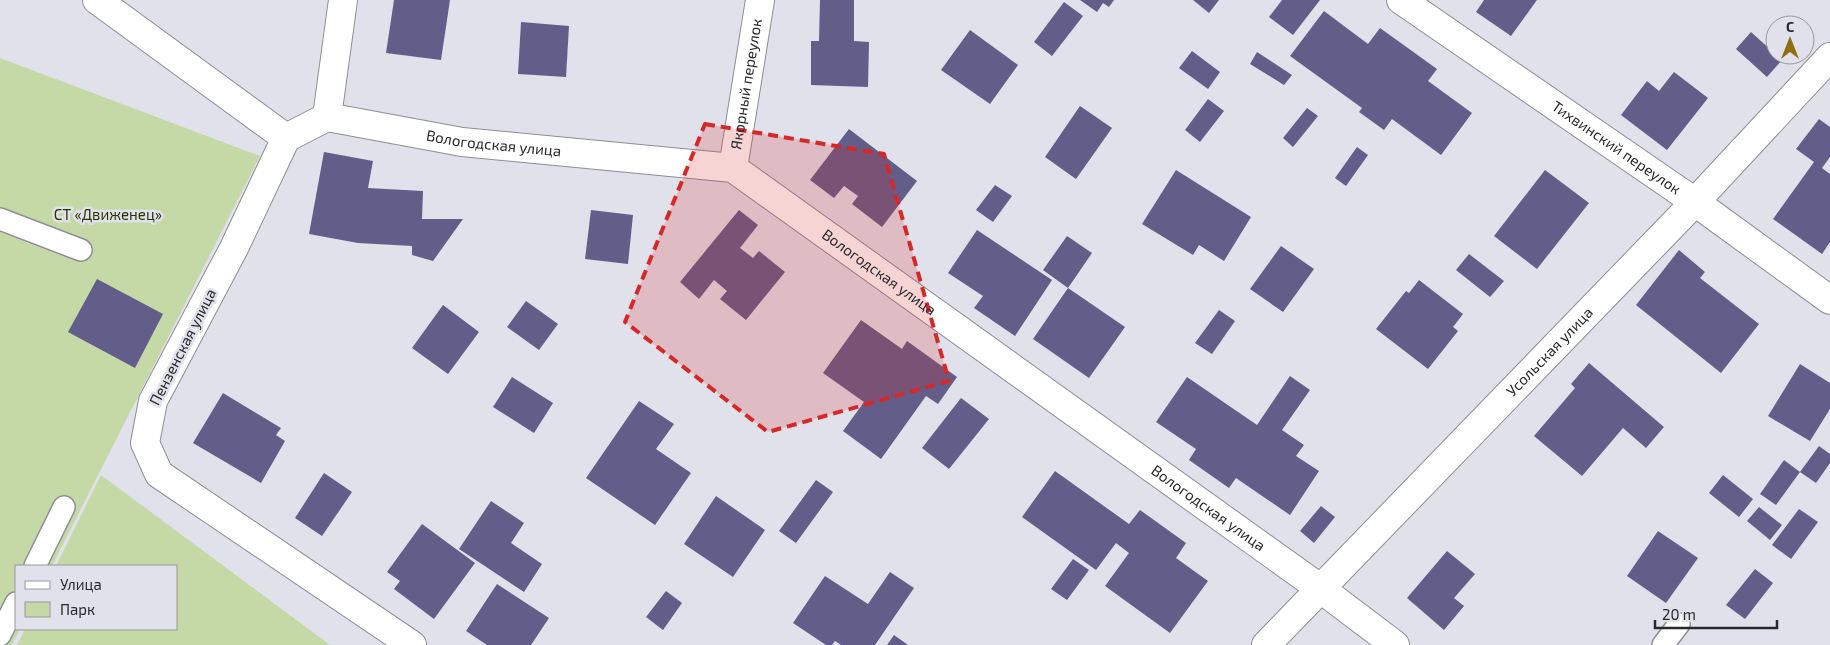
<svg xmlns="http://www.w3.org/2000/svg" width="1830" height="645" font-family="'Exo 2',sans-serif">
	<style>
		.green { fill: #c4d9a6 }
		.building { fill: #635d8a }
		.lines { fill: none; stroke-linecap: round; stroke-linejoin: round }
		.lane-casing { stroke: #8e8e97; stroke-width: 24 }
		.street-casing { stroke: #8e8e97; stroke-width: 30 }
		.lane { stroke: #fff; stroke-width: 21 }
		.street { stroke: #fff; stroke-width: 28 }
		.marked { fill: #d62828; fill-opacity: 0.2; stroke: #d62828; stroke-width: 4; stroke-dasharray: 10 6; stroke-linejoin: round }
		.labels { text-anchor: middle; stroke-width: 5; stroke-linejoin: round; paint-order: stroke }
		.street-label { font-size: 15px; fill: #29292c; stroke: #e1e1eb }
		.park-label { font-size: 15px; fill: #263600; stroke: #e1e1eb }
	</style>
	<rect width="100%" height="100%" fill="#e1e1eb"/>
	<!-- green -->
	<g class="green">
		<path d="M0 58 260 156 52 566H16V629H20L12 645H0Z"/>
		<path d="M101 475 330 645H17L25 629H176V566H56Z"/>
	</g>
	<!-- building -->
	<g class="building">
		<path d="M394 0H450L441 60 386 53Z"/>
		<path d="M820 0H854V41L869 42 868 87 811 85V41H819Z"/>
		<path d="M1080 0H1114L1109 7 1103 3 1097 12Z"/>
		<path d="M1193 0H1219L1209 13Z"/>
		<path d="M1282 0H1320L1293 35 1269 17Z"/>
		<path d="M1484 0H1537L1511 36 1476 12Z"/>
		<path d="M1064 2 1083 16 1052 56 1034 42Z"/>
		<path d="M1324 11 1368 44 1380 28 1437 69 1428 81 1472 113 1441 155 1392 119 1384 130 1359 112 1362 108 1290 56Z"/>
		<path d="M521 22 569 26 566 77 518 74Z"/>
		<path d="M970 30 1018 65 990 104 941 70Z"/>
		<path d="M1751 32 1782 60 1767 77 1736 49Z"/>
		<path d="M1192 51 1220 72 1208 89 1179 68Z"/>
		<path d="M1257 52 1292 75 1284 85 1250 64Z"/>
		<path d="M1674 72 1708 98 1667 150 1621 115 1647 81 1659 91Z"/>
		<path d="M1208 99 1224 111 1200 142 1185 130Z"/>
		<path d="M1080 106 1112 128 1076 179 1045 157Z"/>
		<path d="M1307 108 1318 116 1293 147 1283 138Z"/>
		<path d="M1819 119 1830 127V157L1822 168 1830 174V242L1822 254 1773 219 1814 162 1796 149Z"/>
		<path d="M849 129 917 181 882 227 852 204 858 196 844 186 834 198 810 180Z"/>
		<path d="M1357 147 1368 155 1346 186 1335 178Z"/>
		<path d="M324 152 373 161 368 188 423 191 422 219H463L433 261 412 255V246L358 243 309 234Z"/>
		<path d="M1176 170 1251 217 1224 261 1199 245 1193 255 1142 224Z"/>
		<path d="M1545 170 1589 203 1537 269 1494 236Z"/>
		<path d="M995 185 1012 196 993 222 976 210Z"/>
		<path d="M591 210 633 215 628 264 585 259Z"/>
		<path d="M739 210 758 225 740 248 753 258 759 251 785 272 746 320 720 299 727 291 714 280 699 299 680 282Z"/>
		<path d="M977 230 1052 280 1015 336 974 308 983 296 948 273Z"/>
		<path d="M1067 236 1092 253 1068 288 1043 270Z"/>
		<path d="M1281 246 1314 269 1283 312 1250 289Z"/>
		<path d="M1679 250 1705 272 1700 278 1759 324 1721 373 1636 305Z"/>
		<path d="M1469 254 1504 281 1490 297 1456 270Z"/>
		<path d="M97 279 163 314 135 368 68 332Z"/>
		<path d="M1419 280 1463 314 1453 327 1458 331 1428 369 1376 329 1406 291 1409 293Z"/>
		<path d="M1068 288 1125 327 1089 378 1033 339Z"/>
		<path d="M526 301 558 324 539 350 507 327Z"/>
		<path d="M443 305 479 332 448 374 412 348Z"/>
		<path d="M1219 310 1235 321 1212 354 1195 343Z"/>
		<path d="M861 320 902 349 907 341 957 377 938 404 926 396 881 459 843 431 864 402 823 373Z"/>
		<path d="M1589 363 1664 427 1646 448 1623 428 1582 476 1534 436 1575 388 1571 384Z"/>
		<path d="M1800 364 1830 383V409L1810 441 1768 416Z"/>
		<path d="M1290 376 1310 390 1282 430 1304 445 1296 456 1319 471 1290 515 1236 478 1229 488 1189 460 1196 449 1156 422 1187 377 1257 425Z"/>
		<path d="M512 377 553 403 534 433 493 407Z"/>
		<path d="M223 393 281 428 276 435 285 441 261 483 193 443Z"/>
		<path d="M961 398 989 419 949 469 922 448Z"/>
		<path d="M639 401 674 424 656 449 691 473 655 525 586 478Z"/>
		<path d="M1819 446 1830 454V463L1816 483 1800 472Z"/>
		<path d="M1784 460 1800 472 1776 505 1760 494Z"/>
		<path d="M1055 471 1129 524 1140 510 1186 543 1176 558 1208 581 1170 633 1105 586 1129 553 1116 543 1096 570 1022 517Z"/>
		<path d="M324 473 352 492 322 536 295 518Z"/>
		<path d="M1723 475 1753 499 1739 517 1709 493Z"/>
		<path d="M816 480 833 492 796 543 779 531Z"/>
		<path d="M716 496 765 530 733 577 684 544Z"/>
		<path d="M491 501 524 523 511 543 542 564 524 592 459 549Z"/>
		<path d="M1321 506 1335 517 1314 543 1300 531Z"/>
		<path d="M1759 507 1782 525 1770 540 1747 521Z"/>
		<path d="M1799 509 1818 522 1791 559 1772 545Z"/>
		<path d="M422 524 475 563 434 619 394 589 400 581 387 572Z"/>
		<path d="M1658 531 1698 558 1666 603 1627 576Z"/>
		<path d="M1447 551 1475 574 1454 598 1464 606 1444 630 1407 598Z"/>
		<path d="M1073 559 1089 570 1067 600 1051 589Z"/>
		<path d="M1755 569 1773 583 1745 619 1726 605Z"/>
		<path d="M890 572 914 588 875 645H841L835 641 832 645H826L793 623 825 576 868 604Z"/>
		<path d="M497 584 549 618 531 645H487L466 631Z"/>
		<path d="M666 591 682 603 663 630 646 617Z"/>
		<path d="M894 635 908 645H887Z"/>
	</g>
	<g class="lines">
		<defs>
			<g id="lane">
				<path d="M0 219 81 250"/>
				<path d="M35 566 64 507"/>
				<path d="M0 635 16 603"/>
				<path d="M1663 645 1679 624"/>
			</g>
			<g id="street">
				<path d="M97 0 286 138"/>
				<path id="s1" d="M1401 0 1695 202 1830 300"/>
				<path d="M327 117 343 0"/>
				<path id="s2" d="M286 138 327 117 462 142 733 168 1321 589 1395 645"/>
				<path d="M286 138 234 248 153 401 145 443 159 474 412 645"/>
				<path id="s3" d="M733 168 760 0"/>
				<path id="s4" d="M1266 645 1695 202 1830 57"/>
			</g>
		</defs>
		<!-- lane casing -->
		<use href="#lane" class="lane-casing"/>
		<!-- street casing -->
		<use href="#street" class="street-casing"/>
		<!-- lane -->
		<use href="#lane" class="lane"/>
		<!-- street -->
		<use href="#street" class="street"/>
	</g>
	<!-- marked area -->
	<path class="marked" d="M705 124 884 154 949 381 768 432 625 322Z"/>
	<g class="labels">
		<!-- street labels -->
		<g class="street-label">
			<text dy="5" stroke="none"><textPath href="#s3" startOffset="85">Якорный переулок</textPath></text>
			<text dy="5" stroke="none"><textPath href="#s2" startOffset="215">Вологодская улица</textPath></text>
			<text dy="5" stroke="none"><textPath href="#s1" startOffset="261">Тихвинский переулок</textPath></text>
			<text dy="5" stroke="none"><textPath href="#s2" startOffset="635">Вологодская улица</textPath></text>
			<text transform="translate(183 347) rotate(-63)" y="5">Пензенская улица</text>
			<text dy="5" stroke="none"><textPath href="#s4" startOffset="408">Усольская улица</textPath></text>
			<text dy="5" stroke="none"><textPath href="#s2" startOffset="1040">Вологодская улица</textPath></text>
		</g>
		<!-- park labels -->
		<g class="park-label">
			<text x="108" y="220">СТ «Движенец»</text>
		</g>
	</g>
	<!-- legend -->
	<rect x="15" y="565" width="162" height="65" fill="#e1e1eb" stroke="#97979f"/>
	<rect x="25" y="581" width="25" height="8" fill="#ffffff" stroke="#97979f"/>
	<text x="60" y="590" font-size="15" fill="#29292c">Улица</text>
	<rect x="25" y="602" width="25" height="15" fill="#c4d9a6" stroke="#97979f"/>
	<text x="60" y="615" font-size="15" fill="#29292c">Парк</text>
	<!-- north arrow -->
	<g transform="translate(1790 40)"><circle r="24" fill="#e1e1eb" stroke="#97979f"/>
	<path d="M0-4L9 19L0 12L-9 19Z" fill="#8f6e12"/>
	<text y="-8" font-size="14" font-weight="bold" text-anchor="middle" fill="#29292c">С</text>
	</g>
	<!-- scale -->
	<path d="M1655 620v8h122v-8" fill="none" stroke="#29292c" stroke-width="2.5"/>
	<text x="1662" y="620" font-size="15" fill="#29292c" stroke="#e1e1eb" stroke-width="4" paint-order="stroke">20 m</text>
</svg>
